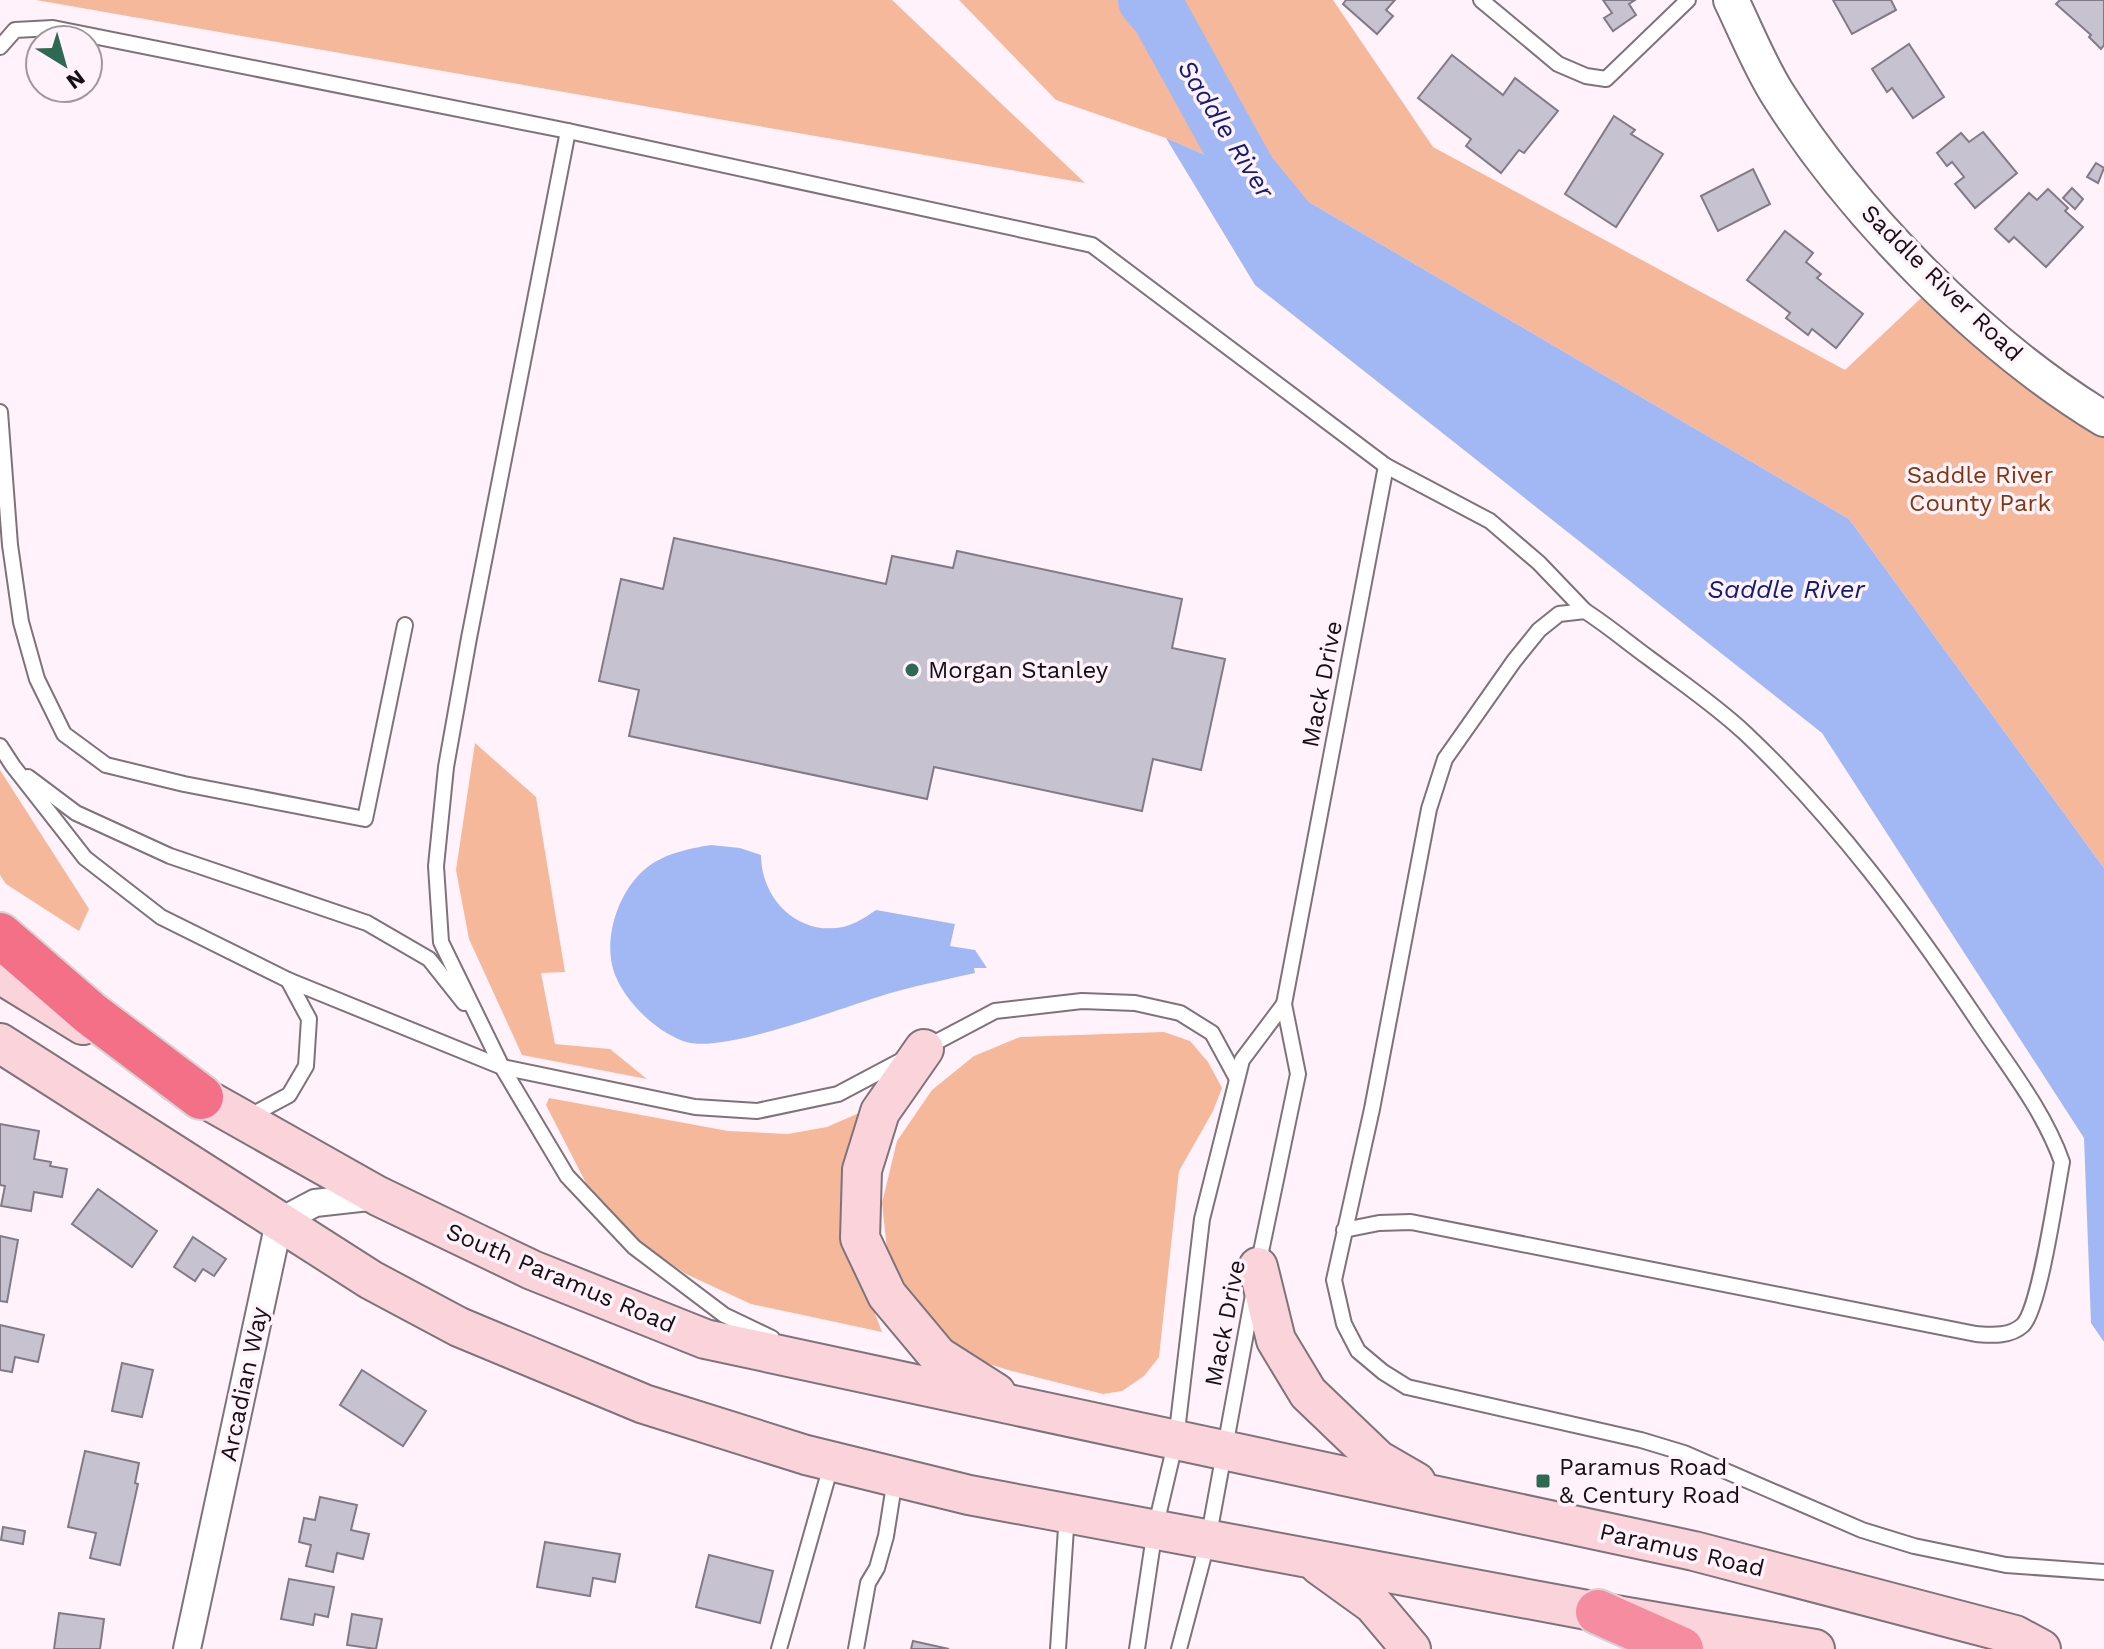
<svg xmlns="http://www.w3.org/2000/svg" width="2104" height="1649" font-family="'Work Sans',sans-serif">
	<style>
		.green { fill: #f6b89b }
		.water { fill: #a2b8f4 }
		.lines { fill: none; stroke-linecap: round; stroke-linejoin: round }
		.river { stroke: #a2b8f4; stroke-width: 58 }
		.building { fill: #c7c2cf; stroke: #807b87; stroke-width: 2 }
		.service-casing { stroke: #7e737b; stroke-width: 18 }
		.minor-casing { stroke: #7e737b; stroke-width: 30 }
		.tertiary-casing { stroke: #7e737b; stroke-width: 38 }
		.secondary-casing { stroke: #7e737b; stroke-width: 42 }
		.trunk-casing { stroke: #d5d4d5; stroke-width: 48 }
		.motorway-casing { stroke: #d5d4d5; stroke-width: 48 }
		.service { stroke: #fff; stroke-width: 14 }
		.minor { stroke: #fff; stroke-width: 26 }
		.tertiary { stroke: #fff; stroke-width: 34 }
		.secondary { stroke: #fbd4db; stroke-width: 38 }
		.trunk { stroke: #f68c9f; stroke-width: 44 }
		.motorway { stroke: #f37087; stroke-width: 44 }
		.poi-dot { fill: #2e6953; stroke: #fff2fa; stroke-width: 3 }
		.labels { text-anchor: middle; stroke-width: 7; stroke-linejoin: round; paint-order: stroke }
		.street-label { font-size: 24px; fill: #141013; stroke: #fff2fa }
		.park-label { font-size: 24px; fill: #80370d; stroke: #fff2fa }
		.poi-label { font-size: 24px; fill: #141013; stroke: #fff2fa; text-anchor: start }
		.water-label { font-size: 26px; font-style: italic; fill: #121d70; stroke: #fff2fa }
	</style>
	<rect width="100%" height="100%" fill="#fff2fa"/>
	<!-- green -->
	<g class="green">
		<path d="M36 0H892L1085 183Z"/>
		<path d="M959 0H1333L1433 147 1845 370 1936 284 2104 419V868L1849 519 1292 192 1166 138 1056 100Z"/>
		<path d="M475 743 536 797 565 972 541 973 555 1044 610 1049 647 1079 522 1055 469 939 456 870Z"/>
		<path d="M0 770 89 909 79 931 6 884 0 875Z"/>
		<path d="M1164 1032 1190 1041 1208 1062 1222 1088 1213 1111 1179 1171 1159 1357 1144 1376 1122 1391 1103 1394 1008 1370 970 1358 936 1332 914 1302 887 1249 882 1203 897 1141 932 1090 974 1056 1020 1037Z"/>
		<path d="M549 1098 728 1131 788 1134 827 1127 866 1110 865 1287 882 1332 751 1304 686 1274 647 1248 613 1215 587 1185 546 1105Z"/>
	</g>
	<!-- water -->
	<g class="water">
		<path d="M1166 138 1292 192 1849 519 2104 868V1342L2091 1323 2084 1138 1822 733 1255 285Z"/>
		<path d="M711 845 740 848 761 855C761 898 797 936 843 927 855 924 866 917 876 910L955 924 950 946 975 950 987 968H974L975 973C949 979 923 984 898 991 852 1003 727 1054 686 1042 654 1032 615 993 611 959 607 929 620 891 644 870 662 854 687 849 711 845Z"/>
	</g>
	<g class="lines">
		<!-- river -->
		<path class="river" d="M1147 0 1160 15 1248 174 1299 236"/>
	</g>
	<!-- building -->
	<g class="building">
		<path d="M1346 0H1395L1386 10 1393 16 1377 34 1343 4Z"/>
		<path d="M1603 0H1635L1629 4 1636 15 1613 31 1604 18 1612 13Z"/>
		<path d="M1833 0H1891L1896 10 1852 34Z"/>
		<path d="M2060 0H2104V45L2101 49 2089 37 2091 35 2056 4Z"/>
		<path d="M1909 44 1944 97 1913 118 1892 88 1887 92 1872 69Z"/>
		<path d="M1452 55 1503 95 1515 78 1558 111 1524 153 1519 150 1501 173 1466 146 1471 139 1418 98Z"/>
		<path d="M1614 116 1635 130 1631 134 1663 154 1616 227 1565 194Z"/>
		<path d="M1983 132 2017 173 1975 208 1955 184 1964 177 1952 162 1947 166 1937 153 1961 133 1969 142Z"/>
		<path d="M2096 163 2104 168 2098 183 2087 177Z"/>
		<path d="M1753 169 1770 204 1718 231 1701 196Z"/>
		<path d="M2072 188 2083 199 2075 209 2063 198Z"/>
		<path d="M2048 189 2068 208 2065 211 2083 227 2046 267 2014 237 2009 242 1995 229 2029 193 2037 200Z"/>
		<path d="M1785 231 1813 253 1806 262 1821 274 1817 278 1863 314 1836 348 1812 329 1808 335 1786 318 1790 313 1747 280Z"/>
		<path d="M674 538 886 584 892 556 953 568 957 551 1182 599 1172 648 1225 659 1201 770 1153 759 1142 811 934 767 927 799 629 736 639 690 599 681 621 579 663 589Z"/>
		<path d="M0 1124 39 1131 34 1159 51 1162 50 1166 67 1169 62 1197 34 1192 31 1211 1 1206 5 1186 0 1185Z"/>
		<path d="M98 1189 157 1231 132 1267 72 1224Z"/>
		<path d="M0 1236 18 1240 7 1302 0 1301Z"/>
		<path d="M193 1237 226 1259 214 1276 203 1269 195 1281 174 1267Z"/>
		<path d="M0 1325 44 1335 38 1362 15 1357 12 1372 0 1370Z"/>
		<path d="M122 1363 153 1370 142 1417 112 1411Z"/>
		<path d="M362 1370 426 1411 403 1446 340 1405Z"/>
		<path d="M85 1451 139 1463 135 1483 138 1484 120 1565 90 1558 96 1533 68 1527Z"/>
		<path d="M320 1497 357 1505 351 1530 369 1534 363 1559 337 1553 333 1572 306 1566 311 1545 299 1542 304 1518 315 1520Z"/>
		<path d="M3 1527 25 1531 23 1544 1 1540Z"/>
		<path d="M545 1542 620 1554 615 1582 593 1578 590 1596 537 1587Z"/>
		<path d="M709 1555 773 1571 760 1623 696 1607Z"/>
		<path d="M289 1579 334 1587 328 1617 315 1614 313 1625 281 1619Z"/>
		<path d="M59 1613 104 1619 100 1649H54Z"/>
		<path d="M352 1614 382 1619 376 1649 347 1645Z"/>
		<path d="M913 1641 949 1649H911Z"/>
	</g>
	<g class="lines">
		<defs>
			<g id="service">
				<path d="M1481 0 1558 64 1586 76 1606 79 1688 0"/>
				<path d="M0 47 15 30 53 28 568 131 1092 245 1386 466 1490 521 1539 563 1585 611"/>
				<path d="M568 131 469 638 446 767 436 866 441 942 502 1067 567 1176 634 1247 724 1315 772 1338"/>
				<path d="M0 412 10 545 21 622 37 679 64 734 106 765 184 784 365 819 405 625"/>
				<path d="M0 746 13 766 85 858 161 917 288 980 502 1067 695 1107 757 1111 838 1094 904 1059"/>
				<path d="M28 777 76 813 170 856 367 923 429 959 464 1003"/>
				<path d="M925 1048 995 1011 1082 1001 1135 1003 1180 1013 1212 1033 1237 1079"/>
				<path d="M248 1117 289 1095 306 1066 309 1019 288 980"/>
				<path d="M1344 1230 1379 1223 1411 1222 1976 1334C1991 1335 2010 1337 2023 1325 2040 1307 2056 1193 2062 1162 2044 1111 2008 1066 1978 1021 1909 918 1835 818 1745 733 1715 705 1681 682 1649 658 1627 642 1607 625 1585 611L1559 614 1539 630 1514 661 1445 759 1429 809 1372 1109 1334 1280 1344 1324 1358 1351 1383 1372 1407 1387 1641 1440 1684 1453 1862 1530 1914 1546 2006 1565 2104 1572"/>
				<path d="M1258 1266 1298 1074 1284 1004 1386 466"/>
				<path d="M779 1649 832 1462"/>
				<path d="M856 1649 868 1583 877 1568 886 1536 895 1479"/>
				<path d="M1058 1649 1067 1513"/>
				<path d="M1137 1649 1155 1529 1176 1440 1202 1219 1242 1060 1284 1004"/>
				<path d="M1179 1649 1208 1540 1253 1295"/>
			</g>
			<path id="minor" d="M187 1649 279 1222 315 1203 378 1196"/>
			<path id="tertiary" d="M1731 0C1746 31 1759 64 1777 93 1853 214 1982 345 2104 419"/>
			<g id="secondary">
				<path d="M0 974 83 1025"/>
				<path d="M0 1043 371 1280 459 1327 644 1404 806 1455 969 1495 1598 1612 1815 1649"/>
				<path d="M924 1049 880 1112 862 1170 860 1238 887 1295 938 1356 996 1393"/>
				<path d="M176 1082 378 1196 532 1270 705 1339 1694 1551 2015 1635 2041 1649"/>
				<path d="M1258 1267 1276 1340 1308 1393 1378 1460 1416 1482"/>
				<path d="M1319 1565 1373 1604 1411 1649"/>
			</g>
			<path id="trunk" d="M1598 1612 1681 1649"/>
			<path id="motorway" d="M0 935 91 1014 201 1097"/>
		</defs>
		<!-- service casing -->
		<use href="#service" class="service-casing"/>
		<!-- minor casing -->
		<use href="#minor" class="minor-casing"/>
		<!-- tertiary casing -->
		<use href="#tertiary" class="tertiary-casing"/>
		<!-- secondary casing -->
		<use href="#secondary" class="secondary-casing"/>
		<!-- trunk casing -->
		<use href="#trunk" class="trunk-casing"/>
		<!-- motorway casing -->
		<use href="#motorway" class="motorway-casing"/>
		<!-- service -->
		<use href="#service" class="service"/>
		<!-- minor -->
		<use href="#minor" class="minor"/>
		<!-- tertiary -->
		<use href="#tertiary" class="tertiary"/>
		<!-- secondary -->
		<use href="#secondary" class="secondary"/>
		<!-- trunk -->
		<use href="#trunk" class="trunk"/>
		<!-- motorway -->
		<use href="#motorway" class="motorway"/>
	</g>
	<!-- markers -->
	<g class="poi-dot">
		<circle cx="912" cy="670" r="8"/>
		<rect x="1535" y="1473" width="16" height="16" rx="4"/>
	</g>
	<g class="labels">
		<!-- street labels -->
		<g class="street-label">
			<text transform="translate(1942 283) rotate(44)" y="8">Saddle River Road</text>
			<text transform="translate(1322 684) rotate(-79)" y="8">Mack Drive</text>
			<text transform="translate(561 1278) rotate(23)" y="8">South Paramus Road</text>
			<text transform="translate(1225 1323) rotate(-79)" y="8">Mack Drive</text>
			<text transform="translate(244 1384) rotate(-78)" y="8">Arcadian Way</text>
			<text transform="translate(1682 1550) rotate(13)" y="8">Paramus Road</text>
		</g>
		<!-- park labels -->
		<g class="park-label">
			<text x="1980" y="483">Saddle River<tspan x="1980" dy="28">County Park</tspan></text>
		</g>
		<!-- poi labels -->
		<g class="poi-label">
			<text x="928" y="678">Morgan Stanley</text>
			<text x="1559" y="1475">Paramus Road<tspan x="1559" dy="28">&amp; Century Road</tspan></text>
		</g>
		<!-- water labels -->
		<g class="water-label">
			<text transform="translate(1226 129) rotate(58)" y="9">Saddle River</text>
			<text x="1786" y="598">Saddle River</text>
		</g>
	</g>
	<!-- north arrow -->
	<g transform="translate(64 64) rotate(143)"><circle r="38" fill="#fff2fa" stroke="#a1989e" stroke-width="2"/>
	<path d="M0-6L14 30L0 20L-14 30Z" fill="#2e6953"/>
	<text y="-12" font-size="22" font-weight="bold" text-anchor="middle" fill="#141013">N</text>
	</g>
</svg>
